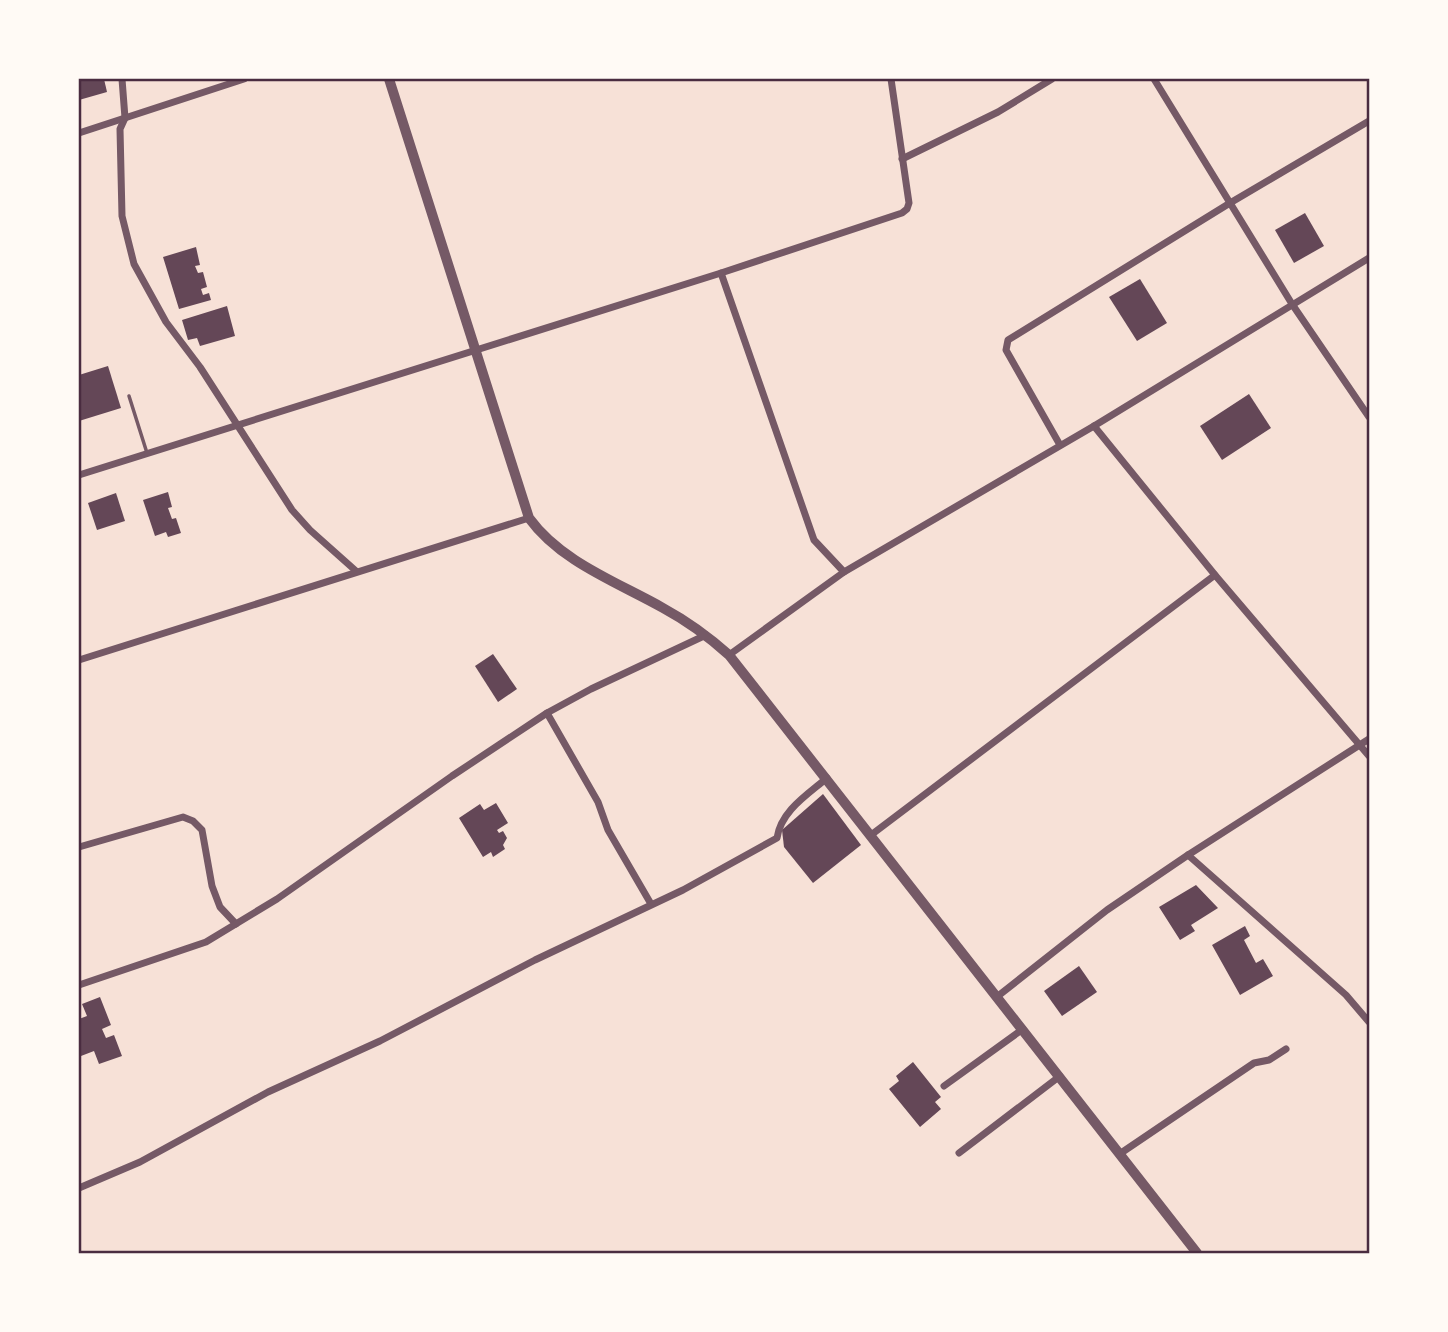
<svg xmlns="http://www.w3.org/2000/svg" width="1448" height="1332" font-family="'Nunito Sans',sans-serif">
	<style>
		.building { fill: #644757 }
		.lines { fill: none; stroke-linecap: round; stroke-linejoin: round }
		.service { stroke: #755966; stroke-width: 3.5 }
		.minor { stroke: #755966; stroke-width: 7 }
		.tertiary { stroke: #755966; stroke-width: 10 }
		.neatline { fill: none; stroke: #4a2c40; stroke-width: 2.5 }
	</style>
	<rect width="100%" height="100%" fill="#f7e1d7"/>
	<!-- building -->
	<g class="building">
		<path d="M79 79H104L107 92 79 100Z"/>
		<path d="M1305 213 1324 246 1294 263 1275 230Z"/>
		<path d="M196 247 200 265 195 266 198 273 203 272 207 287 201 289 203 295 209 293 211 300 179 309 163 257Z"/>
		<path d="M1140 279 1167 323 1137 341 1109 297Z"/>
		<path d="M227 306 235 336 200 346 197 338 188 340 182 320Z"/>
		<path d="M108 366 121 408 79 421V375Z"/>
		<path d="M1249 394 1271 428 1222 460 1200 426Z"/>
		<path d="M168 492 172 507 168 508 172 519 176 518 181 533 168 537 166 532 155 536 143 500Z"/>
		<path d="M116 493 125 521 97 530 88 503Z"/>
		<path d="M493 654 517 689 498 702 475 666Z"/>
		<path d="M823 794 861 845 813 883 784 847 782 830Z"/>
		<path d="M496 803 508 823 497 830 499 833 503 831 507 838 503 845 505 849 493 857 491 852 483 857 459 818 480 804 484 810Z"/>
		<path d="M1196 885 1218 908 1191 925 1195 931 1180 940 1159 907Z"/>
		<path d="M1245 926 1250 936 1244 940 1256 963 1263 959 1273 976 1240 995 1212 945Z"/>
		<path d="M1079 966 1097 992 1062 1016 1044 991Z"/>
		<path d="M100 997 111 1025 102 1029 106 1038 114 1035 122 1056 99 1064 94 1051 81 1056 79 1019 87 1016 82 1004Z"/>
		<path d="M913 1062 941 1097 935 1102 941 1109 920 1127 889 1089 899 1081 896 1076Z"/>
	</g>
	<g class="lines">
		<!-- service -->
		<path class="service" d="M129 396 147 453"/>
		<!-- minor -->
		<g class="minor">
			<path d="M122 79 125 118 120 129 122 216 134 264 166 322 200 367 292 510 310 530 356 571"/>
			<path d="M1154 79 1292 304 1369 417"/>
			<path d="M79 133 244 79"/>
			<path d="M902 159 998 112 1052 79"/>
			<path d="M721 273 814 540 844 572"/>
			<path d="M1094 426 1215 575 1369 756"/>
			<path d="M1060 445 1006 350 1008 340 1230 203 1369 121"/>
			<path d="M79 475 721 273 902 213 907 209 909 203 891 79"/>
			<path d="M729 655 844 572 1094 426 1369 258"/>
			<path d="M79 660 529 518"/>
			<path d="M547 713 598 802 608 830 651 904"/>
			<path d="M871 835 1215 575"/>
			<path d="M79 847 183 817 193 821 202 830 212 886 220 907 236 924"/>
			<path d="M1188 855 1346 995 1369 1022"/>
			<path d="M79 985 206 942 277 899 452 776 547 713 591 689 706 635"/>
			<path d="M998 996 1107 910 1188 855 1369 739"/>
			<path d="M944 1086 1023 1029"/>
			<path d="M959 1153 1060 1076"/>
			<path d="M1121 1153 1254 1063 1269 1060 1286 1049"/>
			<path d="M79 1188 140 1162 268 1092 380 1041 535 960 683 890 777 838C781 811 807 795 827 778"/>
		</g>
		<!-- tertiary -->
		<path class="tertiary" d="M389 79 529 518C561 562 617 582 663 608 687 621 709 637 729 655L1197 1253"/>
	</g>
	<!-- border -->
	<rect width="1448" height="1332" fill="none" stroke="#fffaf5" stroke-width="161"/>
	<rect x="80" y="80" width="1288" height="1172" class="neatline"/>
</svg>
